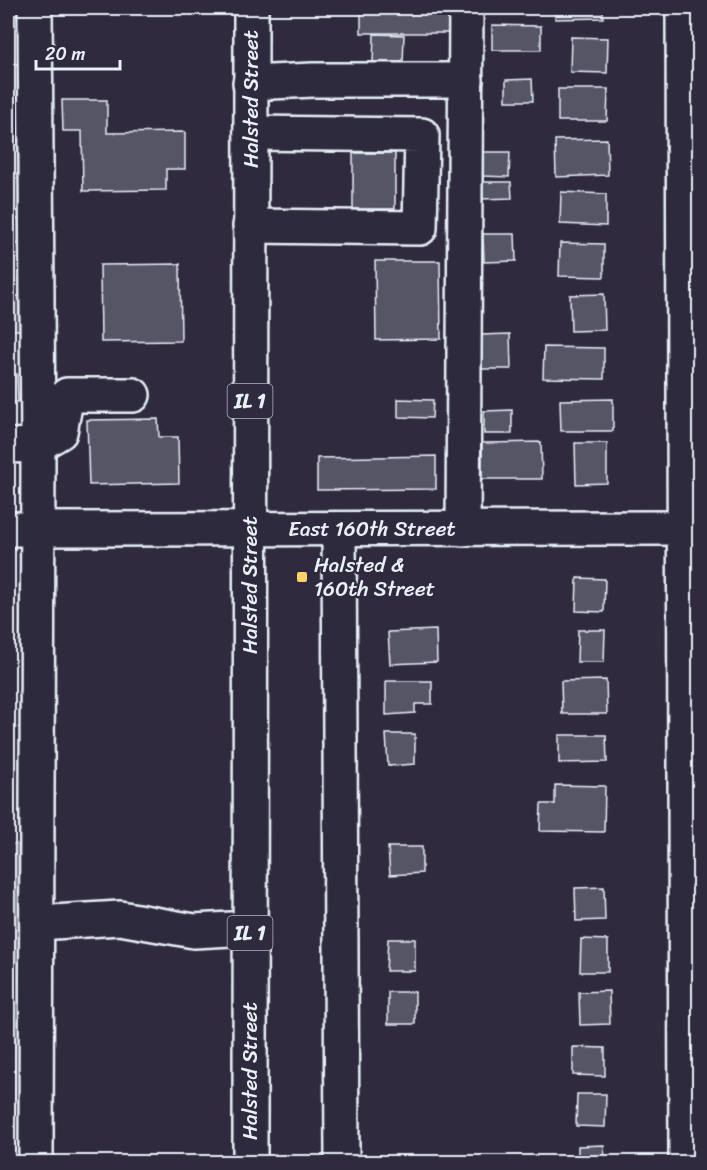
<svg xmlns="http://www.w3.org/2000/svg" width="707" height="1170" font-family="Sriracha,sans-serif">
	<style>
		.green { fill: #464455; stroke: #979aa6; stroke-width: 1.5 }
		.building { fill: #575565; stroke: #e8f1f8; stroke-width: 1.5 }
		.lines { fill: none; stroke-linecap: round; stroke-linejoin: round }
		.minor-casing { stroke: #e8f1f8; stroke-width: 38 }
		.major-casing { stroke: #e8f1f8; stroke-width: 38 }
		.minor { stroke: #2f2a3d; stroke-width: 33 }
		.major { stroke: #2f2a3d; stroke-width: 33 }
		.poi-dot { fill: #ffd166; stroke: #2f2a3d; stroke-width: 2 }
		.labels { text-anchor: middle; stroke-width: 5; stroke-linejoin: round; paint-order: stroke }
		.shield { fill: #2f2a3d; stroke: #b0b5c0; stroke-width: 1.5 }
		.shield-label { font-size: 20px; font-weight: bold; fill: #e8f1f8 }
		.street-label { font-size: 21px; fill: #e8f1f8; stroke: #2f2a3d }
		.poi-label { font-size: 21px; fill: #e8f1f8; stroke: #2f2a3d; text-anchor: start }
	</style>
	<rect width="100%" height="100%" fill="#2f2a3d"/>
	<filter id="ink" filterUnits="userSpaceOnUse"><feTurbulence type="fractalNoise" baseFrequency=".0167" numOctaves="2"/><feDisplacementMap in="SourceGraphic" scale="12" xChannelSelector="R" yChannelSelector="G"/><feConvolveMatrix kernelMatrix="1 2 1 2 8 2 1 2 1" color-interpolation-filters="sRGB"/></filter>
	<g filter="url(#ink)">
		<!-- green -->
		<path class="green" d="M8 844H17L15 1162H8Z"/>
		<!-- building -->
		<g class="building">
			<rect x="361" y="8" width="90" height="25"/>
			<path d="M555 8H603V18L555 19Z"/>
			<path d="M492 25 541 26V50H492Z"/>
			<path d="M374 34 404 35 403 64H373Z"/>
			<path d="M571 37 608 38 607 73 570 72Z"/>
			<rect x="8" y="64" width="13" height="34"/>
			<path d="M532 79 533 101H506V80Z"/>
			<path d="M558 89H608L607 121H558Z"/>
			<path d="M62 100H107V133L185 132V169H166V190L83 191 82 131H63Z"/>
			<rect x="8" y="102" width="15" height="34"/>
			<path d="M607 139 608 175 556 177 555 140Z"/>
			<rect x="8" y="140" width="17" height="34"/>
			<path d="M482 152H510L509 177 482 176Z"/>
			<rect x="353" y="153" width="42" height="56"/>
			<rect x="8" y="178" width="17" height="33"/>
			<path d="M482 182H511L512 198 482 199Z"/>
			<path d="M561 192 606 194V226L560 224Z"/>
			<rect x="8" y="219" width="14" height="25"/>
			<path d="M483 234H515L516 261 484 262Z"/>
			<path d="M560 243 604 244V277L559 276Z"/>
			<path d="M375 261H440L441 339 376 340Z"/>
			<path d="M180 264 181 341 101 342 100 265Z"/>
			<path d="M604 294 605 330 571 331 570 295Z"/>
			<rect x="8" y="296" width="17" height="34"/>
			<path d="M510 334 511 369H481L480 335Z"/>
			<path d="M544 347 604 348V379L543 378Z"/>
			<path d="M8 374H17L18 402H8Z"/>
			<path d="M398 399 433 400 432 418 398 417Z"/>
			<path d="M613 399V431H561L560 400Z"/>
			<path d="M512 410V434H484V411Z"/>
			<path d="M158 419 159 437H178L179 483 89 485 87 420Z"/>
			<path d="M541 442 542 479H482V443Z"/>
			<path d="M575 443H607V483L576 484Z"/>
			<path d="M436 456V489L317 490V458Z"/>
			<path d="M577 578 605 579 604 612 576 611Z"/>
			<path d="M436 630 437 662 390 664 388 632Z"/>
			<path d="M578 630H605L604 662H577Z"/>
			<path d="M606 680 607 714H562L561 681Z"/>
			<path d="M386 681H432V704H415V713L386 715Z"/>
			<path d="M386 734H415V764L388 766Z"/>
			<path d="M559 735H606L607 762 559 763Z"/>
			<path d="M555 785 605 786 604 832 540 831 541 804H555Z"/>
			<path d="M388 847H422V873L390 875Z"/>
			<path d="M604 887 605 920 576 921 575 888Z"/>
			<path d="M388 939H415V971H386Z"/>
			<path d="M581 939 608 940V972H580Z"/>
			<path d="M609 991 610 1024 580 1025 579 992Z"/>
			<rect x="388" y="992" width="27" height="32"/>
			<path d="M573 1047 605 1048V1076L573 1075Z"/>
			<path d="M577 1094H606L605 1127 576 1126Z"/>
			<path d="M604 1145 605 1162H578V1146Z"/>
		</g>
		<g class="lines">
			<defs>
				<g id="minor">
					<path d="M35 8 38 445 36 1162"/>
					<path d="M683 8 686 1162"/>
					<path d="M250 83 313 80H466"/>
					<path d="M250 226 420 228 422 135 251 133"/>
					<path d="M8 446 38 445 60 432 67 395H133"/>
					<path d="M8 529 700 528"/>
					<path d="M339 529 342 1162"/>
					<path d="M463 529 466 8"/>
					<path d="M37 923 120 918 194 931 250 928"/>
				</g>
				<path id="major" d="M250 1162 251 8"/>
			</defs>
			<!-- minor casing -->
			<use href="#minor" class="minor-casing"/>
			<!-- major casing -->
			<use href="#major" class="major-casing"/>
			<!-- minor -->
			<use href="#minor" class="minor"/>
			<!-- major -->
			<use href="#major" class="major"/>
		</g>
	</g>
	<!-- markers -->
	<rect class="poi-dot" x="296" y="571" width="12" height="12" rx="3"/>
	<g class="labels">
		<!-- shield labels -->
		<g class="shield">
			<rect x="227.5" y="384" width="45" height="34" rx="4.5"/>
			<rect x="227.5" y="916" width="45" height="34" rx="4.5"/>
		</g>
		<g class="shield-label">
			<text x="250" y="408">IL 1</text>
			<text x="250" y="940">IL 1</text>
		</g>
		<!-- street labels -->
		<g class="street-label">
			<text transform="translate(251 99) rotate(-90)" y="7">Halsted Street</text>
			<text x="372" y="536">East 160th Street</text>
			<text transform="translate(250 585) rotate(-90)" y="7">Halsted Street</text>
			<text transform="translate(250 1071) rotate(-90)" y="7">Halsted Street</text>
		</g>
		<!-- poi labels -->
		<g class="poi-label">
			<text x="314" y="572">Halsted &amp;<tspan x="314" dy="24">160th Street</tspan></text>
		</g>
	</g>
	<!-- margin -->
	<rect width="707" height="1170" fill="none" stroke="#2f2a3d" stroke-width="30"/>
	<rect x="15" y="15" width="677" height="1140" fill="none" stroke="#e8f1f8" stroke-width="2" filter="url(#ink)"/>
	<!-- scale -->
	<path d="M36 60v9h84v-9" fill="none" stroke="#e8f1f8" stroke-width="3"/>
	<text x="45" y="60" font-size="18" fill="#e8f1f8" stroke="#2f2a3d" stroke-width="4.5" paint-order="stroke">20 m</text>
</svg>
